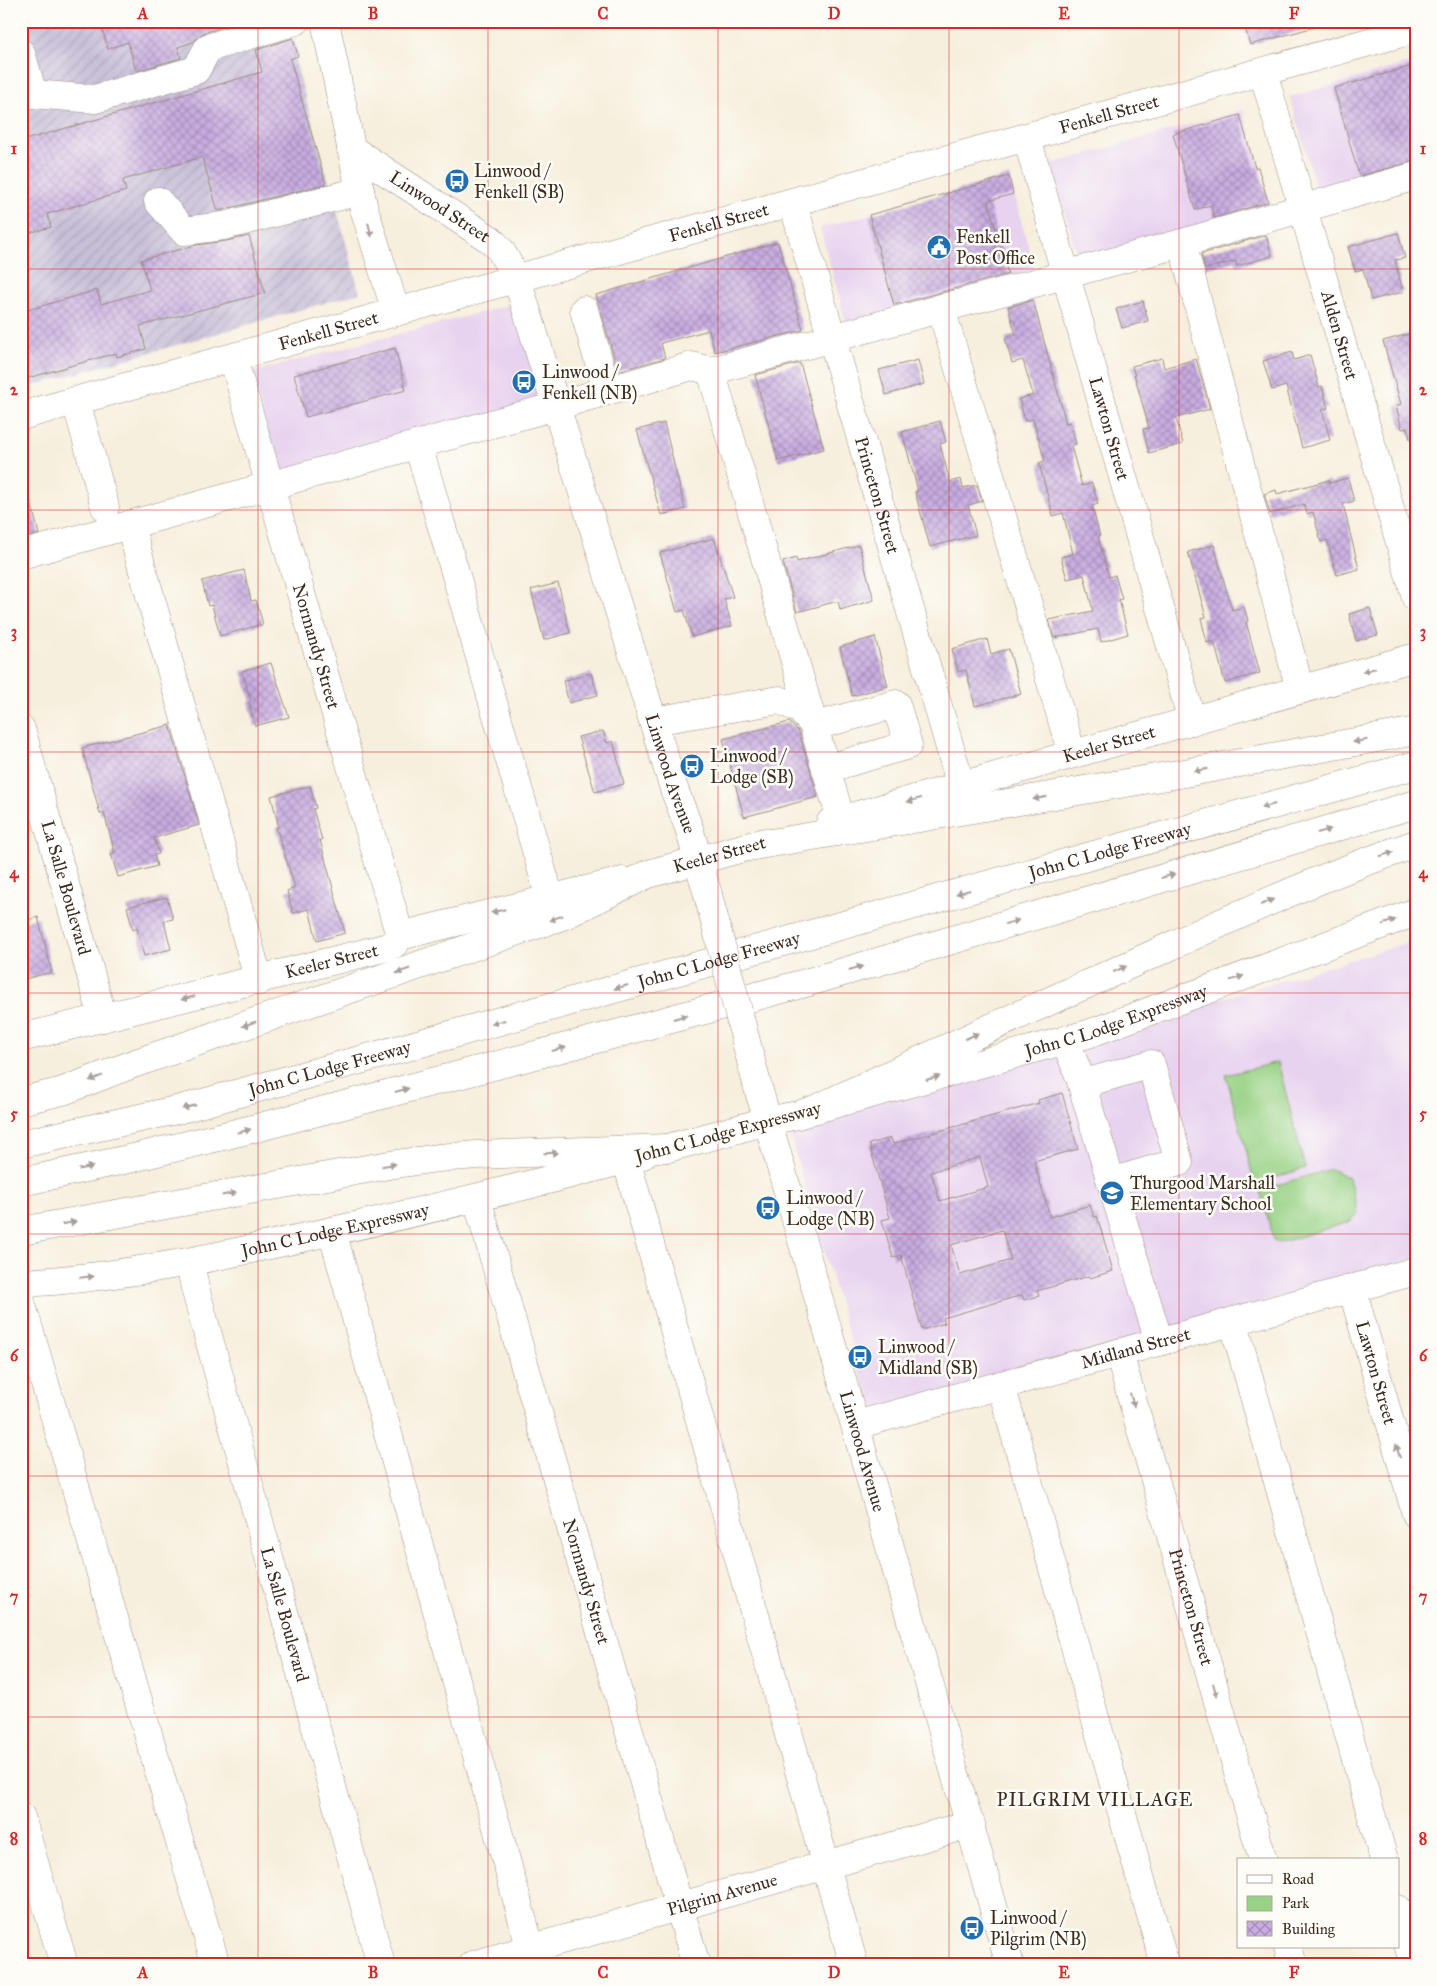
<svg xmlns="http://www.w3.org/2000/svg" width="1437" height="1986" font-family="'IM FELL Great Primer',serif">
	<style>
		.built { fill: #e7d2ef }
		.industrial { fill: url(#industrial-furrows) }
		.green { fill: #98d285; stroke: #6a7e52 }
		.building { fill: url(#building-cross-hatch); fill-rule: evenodd }
		.lines { fill: none; stroke-linecap: round; stroke-linejoin: round }
		.minor-casing { stroke: #998c7e; stroke-width: 29 }
		.major-casing { stroke: #998c7e; stroke-width: 29 }
		.highway-casing { stroke: #998c7e; stroke-width: 29 }
		.minor { stroke: #fff; stroke-width: 28 }
		.major { stroke: #fff; stroke-width: 28 }
		.highway { stroke: #fff; stroke-width: 28 }
		.minor-bridge-casing { stroke: #998c7e; stroke-width: 29; stroke-linecap: butt }
		.minor-bridge { stroke: #fff; stroke-width: 28 }
		.oneway { fill: #a79f9a }
		.grid { fill: none; stroke: #d62828; stroke-width: 1; stroke-opacity: 0.55 }
		.labels { text-anchor: middle; stroke-width: 5; stroke-linejoin: round; paint-order: stroke }
		.street-label { font-size: 18px; fill: #3b2a1e; stroke: #fdfcf7 }
		.poi-label { font-size: 18px; fill: #3b2a1e; stroke: #fdfcf7; text-anchor: start }
		.neighbourhood-label { font-size: 19px; letter-spacing: 1px; fill: #3b2a1e; stroke: #fdfcf7 }
		.neatline { fill: none; stroke: #d62828; stroke-width: 2 }
		.grid-label { font-size: 16px; text-anchor: middle; font-weight: bold; fill: #d62828 }
	</style>
	<defs>
		<pattern id="industrial-furrows" width="10" height="10" patternUnits="userSpaceOnUse" patternTransform="scale(1.25)"><rect width="10" height="10" fill="#c8bfd8"/><path d="M-1 1l2-2M0 10L10 0M9 11l2-2" fill="none" stroke="#ada4b9"/></pattern>
		<pattern id="building-cross-hatch" width="8" height="8" patternUnits="userSpaceOnUse" patternTransform="scale(1.25)"><rect width="8" height="8" fill="#c8ace1"/><path d="M0 0l8 8M0 8l8-8" fill="none" stroke="#a48cb6"/></pattern>
	</defs>
	<rect width="100%" height="100%" fill="#fdfcf7"/>
	<filter id="ink" filterUnits="userSpaceOnUse"><feTurbulence type="fractalNoise" baseFrequency=".02" numOctaves="2"/><feDisplacementMap in="SourceGraphic" scale="10" xChannelSelector="R" yChannelSelector="G"/><feConvolveMatrix kernelMatrix="1 2 1 2 8 2 1 2 1" color-interpolation-filters="sRGB"/></filter>
	<filter id="wash" filterUnits="userSpaceOnUse"><feTurbulence type="fractalNoise" baseFrequency=".0096" numOctaves="4" result="noise"/><feDisplacementMap in="SourceGraphic" scale="20" xChannelSelector="R" yChannelSelector="G"/><feGaussianBlur stdDeviation="1.12" result="paint"/><feColorMatrix in="noise" values="0 0 0 0 0 0 0 0 0 0 0 0 0 0 0 0 0 1.4 0 .05"/><feComposite in="paint" operator="in"/></filter>
	<g filter="url(#wash)">
		<rect width="100%" height="100%" fill="#f7efdd"/>
		<!-- built -->
		<g class="built">
			<path d="M1416 61V170L1319 198 1290 97Z"/>
			<path d="M1243 110 1271 207 1079 262 1051 164Z"/>
			<path d="M1009 176 1035 271 846 323 820 228Z"/>
			<path d="M514 304 543 399 278 475 252 372Z"/>
			<path d="M1416 940V1258L872 1415 788 1129Z"/>
		</g>
		<!-- industrial -->
		<path class="industrial" d="M21 21H284L360 293 21 389Z"/>
		<!-- green -->
		<g class="green">
			<path d="M1278 1062 1305 1168 1255 1184 1226 1075Z"/>
			<path d="M1331 1169 1349 1178 1358 1213 1349 1222 1279 1243 1274 1241 1260 1190Z"/>
		</g>
		<g id="blocks">
			<!-- building -->
			<g class="building">
				<path d="M100 21H242L203 33 193 42 178 47 181 58 136 71 128 42 108 49Z"/>
				<path d="M1243 21H1318V26L1250 45Z"/>
				<path d="M293 38 298 56 290 59 326 184 218 211 202 157 123 180 126 191 47 214 51 227 21 235V141L262 72 256 50Z"/>
				<path d="M1416 65V161L1359 176 1334 88Z"/>
				<path d="M1240 115 1255 168 1258 167 1268 202 1214 218 1211 205 1195 210 1173 134Z"/>
				<path d="M1009 176 1013 194 988 201 1008 274 894 305 869 215Z"/>
				<path d="M1398 233 1405 258 1395 260 1403 292 1371 300 1363 269 1355 271 1348 247Z"/>
				<path d="M1266 235 1272 256 1237 266 1236 261 1205 269 1201 254Z"/>
				<path d="M249 236 265 293 140 326 146 349 117 357 116 353 21 380V312L97 290 101 304 150 290 141 260 196 245 226 241Z"/>
				<path d="M778 242 803 330 715 352 709 330 661 343 665 358 618 371 596 295Z"/>
				<path d="M1033 300 1066 423 1070 422 1076 444 1071 446 1082 486 1092 483 1098 504 1092 506 1100 537H1098L1109 577 1115 575 1122 599 1119 600 1128 634 1101 642 1098 629 1054 638 1049 620 1093 611 1084 575 1067 579 1061 557 1073 554 1063 513 1053 516 1039 463 1045 461 1033 419 1025 421 1019 399 1033 395 1023 360 1012 363 1005 338 1016 335 1008 307Z"/>
				<path d="M1143 301 1148 321 1122 328 1116 309Z"/>
				<path d="M1416 332V441H1411L1407 428 1402 429 1396 406 1401 404 1383 341Z"/>
				<path d="M395 348 406 390 306 417 294 375Z"/>
				<path d="M1292 352 1294 360 1310 355 1319 387 1322 386 1328 408 1322 409 1330 440 1302 448 1286 386 1272 390 1263 361Z"/>
				<path d="M1162 358 1164 368 1196 359 1210 409 1176 418 1183 444 1149 453 1143 429 1149 428 1132 366Z"/>
				<path d="M918 360 924 384 886 395 879 370Z"/>
				<path d="M800 363 824 449 778 461 755 375Z"/>
				<path d="M940 421 946 442 940 444 950 482 961 479 963 488 977 485 982 501 968 505 976 535 930 547 915 492 918 491 902 432Z"/>
				<path d="M664 423 685 509 661 515 637 430Z"/>
				<path d="M1348 478 1354 501 1343 504 1359 569 1337 575 1327 540 1321 542 1313 512 1307 514 1304 504 1270 514 1264 494 1276 490 1277 494 1329 480 1330 483Z"/>
				<path d="M21 487H27L39 534 21 539Z"/>
				<path d="M714 538 733 597 724 599 732 626 692 637 684 610 677 612 660 553Z"/>
				<path d="M859 545 874 600 840 610 838 601 797 612 783 562 796 558 797 562Z"/>
				<path d="M1214 545 1232 610 1244 607 1248 621 1246 622 1260 673 1225 683 1214 641 1207 643 1201 618 1206 617 1188 552Z"/>
				<path d="M244 570 251 601 256 600 263 624 220 636 212 605 208 606 202 581Z"/>
				<path d="M558 583 570 633 544 640 531 590Z"/>
				<path d="M1370 608 1378 635 1356 641 1349 614Z"/>
				<path d="M875 637 888 686 852 696 840 647Z"/>
				<path d="M987 639 991 654 1009 649 1021 694 975 706 966 670 958 672 952 649Z"/>
				<path d="M271 663 289 717 255 726 249 702 251 701 242 671Z"/>
				<path d="M591 673 598 695 569 703 563 681Z"/>
				<path d="M789 722 799 732 818 797 744 817 723 739Z"/>
				<path d="M170 725 199 825 154 838 159 854 154 855 157 866 118 877 111 854 115 853 104 813 100 814 82 748Z"/>
				<path d="M603 731 607 743 613 741 624 784 595 792 578 737Z"/>
				<path d="M310 786 316 808 313 809 322 840H320L345 933 317 941 309 909 293 913 287 891 295 888 276 827H279L271 796Z"/>
				<path d="M167 897 173 919 164 921 171 949 144 956 137 928 133 930 127 907Z"/>
				<path d="M38 917 52 972 21 980V922Z"/>
				<path d="M1062 1093 1078 1149 1034 1161 1050 1217 1090 1205 1094 1217 1097 1216 1113 1271 1090 1278 1089 1276 1037 1291 1039 1296 1024 1300 1022 1295 943 1318 945 1323 922 1330 901 1255 893 1258 882 1220 890 1218 869 1144 891 1138 893 1144 1039 1103 1038 1100ZM980 1157 988 1187 940 1201 931 1172ZM1002 1230 1011 1260 960 1275 951 1245Z"/>
			</g>
		</g>
	</g>
	<g filter="url(#ink)">
		<use href="#blocks" fill-opacity="0" stroke="#998c7e" stroke-width="1"/>
		<g class="lines">
			<defs>
				<g id="minor">
					<path d="M325 21 363 205 396 312"/>
					<path d="M21 53 33 94 95 99 196 70 208 48 296 21"/>
					<path id="s1" d="M1263 72 1416 598"/>
					<path id="s2" d="M1027 138 1192 721"/>
					<path id="s3" d="M351 149 491 240 501 251 517 279 674 789 689 828 708 895"/>
					<path d="M158 201 184 231 224 226 360 191"/>
					<path id="s4" d="M793 203 961 786"/>
					<path d="M1182 243 1300 690"/>
					<path d="M941 308 1072 754"/>
					<path d="M584 310 607 391"/>
					<path id="s5" d="M233 358 400 936"/>
					<path d="M711 371 841 820"/>
					<path d="M76 401 105 507"/>
					<path id="s6" d="M21 416 1416 29"/>
					<path d="M418 445 550 898"/>
					<path d="M130 525 259 981"/>
					<path d="M21 555 556 406 692 366 711 371 1182 243 1416 176"/>
					<path d="M653 721 779 700 798 708 815 726 896 704 908 745 826 769"/>
					<path id="s7" d="M21 729 103 1018"/>
					<path id="s8" d="M21 1038 388 947 394 944 400 936 622 881"/>
					<path d="M1065 1040 1079 1075 1159 1342"/>
					<path id="s9" d="M757 1084 1010 1965"/>
					<path d="M1082 1084 1151 1064 1179 1162 1111 1182"/>
					<path d="M626 1159 854 1965"/>
					<path id="s10" d="M477 1199 696 1965"/>
					<path d="M332 1231 535 1965"/>
					<path id="s11" d="M190 1263 195 1288 381 1965"/>
					<path id="s12" d="M21 1283C122 1278 221 1256 319 1234 428 1210 536 1184 643 1155"/>
					<path id="s13" d="M1352 1288 1416 1514"/>
					<path d="M21 1302 216 1965"/>
					<path d="M1233 1321 1384 1860"/>
					<path id="s14" d="M1119 1353 1263 1860"/>
					<path d="M1001 1385 1165 1965"/>
					<path id="s15" d="M856 1425 1416 1271"/>
					<path d="M21 1817 64 1965"/>
					<path d="M1398 1909 1414 1965"/>
					<path d="M1288 1947 1293 1965"/>
					<path id="s16" d="M473 1965 971 1824"/>
				</g>
				<g id="major">
					<path id="s17" d="M830 823 1416 657"/>
					<path id="s18" d="M648 874 765 842"/>
					<path id="s19" d="M668 1148 767 1121 798 1115 816 1109 1088 1034 1416 912"/>
				</g>
				<g id="highway">
					<path d="M742 848 1179 774 1416 731"/>
					<path d="M21 1101 63 1091 133 1064 565 915 648 874"/>
					<path d="M816 1109C926 1057 1036 1007 1147 957 1236 916 1323 875 1416 844"/>
					<path id="s20" d="M21 1144 181 1109 382 1054 1416 765"/>
					<path d="M21 1182 133 1158 256 1128 616 1034 809 982 1416 804"/>
					<path d="M21 1231 389 1165 438 1158 477 1155 668 1148"/>
				</g>
			</defs>
			<!-- minor casing -->
			<use href="#minor" class="minor-casing"/>
			<!-- major casing -->
			<use href="#major" class="major-casing"/>
			<!-- highway casing -->
			<use href="#highway" class="highway-casing"/>
			<!-- minor -->
			<use href="#minor" class="minor"/>
			<!-- major -->
			<use href="#major" class="major"/>
			<!-- highway -->
			<use href="#highway" class="highway"/>
			<defs>
				<path id="minor-bridge" d="M708 895 757 1084"/>
			</defs>
			<!-- minor-bridge casing -->
			<use href="#minor-bridge" class="minor-bridge-casing"/>
			<!-- minor-bridge -->
			<use href="#minor-bridge" class="minor-bridge"/>
		</g>
		<!-- one-way arrows -->
		<defs><path id="oneway-solid" d="M-6-.8H1V-3.2L6.5 0L1 3.2V.8H-6Z" transform="scale(1.25)"/></defs>
		<g class="oneway">
			<use href="#oneway-solid" transform="translate(370 230) rotate(75)"/>
			<use href="#oneway-solid" transform="translate(1369 670) rotate(164)"/>
			<use href="#oneway-solid" transform="translate(1360 741) rotate(170)"/>
			<use href="#oneway-solid" transform="translate(1201 770) rotate(170)"/>
			<use href="#oneway-solid" transform="translate(1040 798) rotate(170)"/>
			<use href="#oneway-solid" transform="translate(914 800) rotate(164)"/>
			<use href="#oneway-solid" transform="translate(1268 806) rotate(164)"/>
			<use href="#oneway-solid" transform="translate(1324 831) rotate(-16)"/>
			<use href="#oneway-solid" transform="translate(1387 854) rotate(-18)"/>
			<use href="#oneway-solid" transform="translate(1168 876) rotate(-16)"/>
			<use href="#oneway-solid" transform="translate(963 892) rotate(164)"/>
			<use href="#oneway-solid" transform="translate(1267 902) rotate(-24)"/>
			<use href="#oneway-solid" transform="translate(498 911) rotate(166)"/>
			<use href="#oneway-solid" transform="translate(556 918) rotate(161)"/>
			<use href="#oneway-solid" transform="translate(1012 922) rotate(-16)"/>
			<use href="#oneway-solid" transform="translate(1389 922) rotate(-20)"/>
			<use href="#oneway-solid" transform="translate(856 968) rotate(-16)"/>
			<use href="#oneway-solid" transform="translate(1120 969) rotate(-24)"/>
			<use href="#oneway-solid" transform="translate(403 971) rotate(161)"/>
			<use href="#oneway-solid" transform="translate(1237 978) rotate(-20)"/>
			<use href="#oneway-solid" transform="translate(621 987) rotate(164)"/>
			<use href="#oneway-solid" transform="translate(188 998) rotate(166)"/>
			<use href="#oneway-solid" transform="translate(680 1017) rotate(-15)"/>
			<use href="#oneway-solid" transform="translate(498 1022) rotate(164)"/>
			<use href="#oneway-solid" transform="translate(249 1024) rotate(161)"/>
			<use href="#oneway-solid" transform="translate(972 1036) rotate(-24)"/>
			<use href="#oneway-solid" transform="translate(559 1049) rotate(-15)"/>
			<use href="#oneway-solid" transform="translate(96 1078) rotate(159)"/>
			<use href="#oneway-solid" transform="translate(933 1078) rotate(-15)"/>
			<use href="#oneway-solid" transform="translate(402 1090) rotate(-15)"/>
			<use href="#oneway-solid" transform="translate(189 1107) rotate(165)"/>
			<use href="#oneway-solid" transform="translate(244 1131) rotate(-14)"/>
			<use href="#oneway-solid" transform="translate(551 1153) rotate(-1)"/>
			<use href="#oneway-solid" transform="translate(389 1165) rotate(-9)"/>
			<use href="#oneway-solid" transform="translate(86 1168) rotate(-12)"/>
			<use href="#oneway-solid" transform="translate(229 1194) rotate(-11)"/>
			<use href="#oneway-solid" transform="translate(69 1223) rotate(-10)"/>
			<use href="#oneway-solid" transform="translate(87 1277) rotate(-6)"/>
			<use href="#oneway-solid" transform="translate(1132 1400) rotate(74)"/>
			<use href="#oneway-solid" transform="translate(1398 1451) rotate(-106)"/>
			<use href="#oneway-solid" transform="translate(1215 1690) rotate(74)"/>
		</g>
	</g>
	<!-- grid -->
	<path class="grid" d="M258 21V1965M488 21V1965M718 21V1965M949 21V1965M1179 21V1965M21 269H1416M21 510H1416M21 752H1416M21 993H1416M21 1234H1416M21 1476H1416M21 1717H1416"/>
	<!-- icons -->
	<defs>
		<symbol id="bus-disc" viewBox="-11 -11 22 22"><circle r="9.5" fill="#1f6fb2" stroke="#fdfcf7"/><path d="M-5-6H5V4H4V6H2V4H-2V6H-4V4H-5ZM-3.5-4V0h7V-4ZM-3.5 1.2v1.5H-2V1.2ZM2 1.2v1.5H3.5V1.2Z" fill="#fff"/></symbol>
		<symbol id="civic-disc" viewBox="-11 -11 22 22"><circle r="9.5" fill="#1f6fb2" stroke="#fdfcf7"/><path d="M-.6-6.5H3V-4.5H.6V-3L4-1V1h2V6H-6V1h2V-1L-.6-3ZM-1.2 2.5V6h2.4V2.5Z" fill="#fff"/></symbol>
		<symbol id="school-disc" viewBox="-11 -11 22 22"><circle r="9.5" fill="#1f6fb2" stroke="#fdfcf7"/><path d="M0-5L7-2L0 1L-7-2ZM-4 1L0 2.5L4 1V4Q0 6-4 4Z" fill="#fff"/></symbol>
	</defs>
	<g fill-rule="evenodd">
		<use href="#bus-disc" x="443" y="167" width="28" height="28"/>
		<use href="#civic-disc" x="925" y="233" width="28" height="28"/>
		<use href="#bus-disc" x="510" y="368" width="28" height="28"/>
		<use href="#bus-disc" x="678" y="752" width="28" height="28"/>
		<use href="#school-disc" x="1098" y="1179" width="28" height="28"/>
		<use href="#bus-disc" x="754" y="1194" width="28" height="28"/>
		<use href="#bus-disc" x="846" y="1343" width="28" height="28"/>
		<use href="#bus-disc" x="958" y="1914" width="28" height="28"/>
	</g>
	<g class="labels">
		<!-- street labels -->
		<g class="street-label">
			<text dy="6" stroke="none"><textPath href="#s6" startOffset="1129">Fenkell Street</textPath></text>
			<text dy="6" stroke="none"><textPath href="#s3" startOffset="106">Linwood Street</textPath></text>
			<text dy="6" stroke="none"><textPath href="#s6" startOffset="724">Fenkell Street</textPath></text>
			<text dy="6" stroke="none"><textPath href="#s6" startOffset="319">Fenkell Street</textPath></text>
			<text dy="6" stroke="none"><textPath href="#s1" startOffset="274">Alden Street</textPath></text>
			<text dy="6" stroke="none"><textPath href="#s2" startOffset="302">Lawton Street</textPath></text>
			<text dy="6" stroke="none"><textPath href="#s4" startOffset="304">Princeton Street</textPath></text>
			<text dy="6" stroke="none"><textPath href="#s5" startOffset="300">Normandy Street</textPath></text>
			<text dy="6" stroke="none"><textPath href="#s17" startOffset="290">Keeler Street</textPath></text>
			<text dy="6" stroke="none"><textPath href="#s3" startOffset="732">Linwood Avenue</textPath></text>
			<text dy="6" stroke="none"><textPath href="#s20" startOffset="1128">John C Lodge Freeway</textPath></text>
			<text dy="6" stroke="none"><textPath href="#s18" startOffset="74">Keeler Street</textPath></text>
			<text dy="6" stroke="none"><textPath href="#s7" startOffset="165">La Salle Boulevard</textPath></text>
			<text dy="6" stroke="none"><textPath href="#s20" startOffset="722">John C Lodge Freeway</textPath></text>
			<text dy="6" stroke="none"><textPath href="#s8" startOffset="320">Keeler Street</textPath></text>
			<text dy="6" stroke="none"><textPath href="#s19" startOffset="466">John C Lodge Expressway</textPath></text>
			<text dy="6" stroke="none"><textPath href="#s20" startOffset="318">John C Lodge Freeway</textPath></text>
			<text transform="translate(728 1132) rotate(-15)" y="6">John C Lodge Expressway</text>
			<text dy="6" stroke="none"><textPath href="#s12" startOffset="319">John C Lodge Expressway</textPath></text>
			<text dy="6" stroke="none"><textPath href="#s15" startOffset="290">Midland Street</textPath></text>
			<text dy="6" stroke="none"><textPath href="#s13" startOffset="88">Lawton Street</textPath></text>
			<text dy="6" stroke="none"><textPath href="#s9" startOffset="382">Linwood Avenue</textPath></text>
			<text dy="6" stroke="none"><textPath href="#s10" startOffset="398">Normandy Street</textPath></text>
			<text dy="6" stroke="none"><textPath href="#s14" startOffset="264">Princeton Street</textPath></text>
			<text dy="6" stroke="none"><textPath href="#s11" startOffset="364">La Salle Boulevard</textPath></text>
			<text dy="6" stroke="none"><textPath href="#s16" startOffset="259">Pilgrim Avenue</textPath></text>
		</g>
		<!-- poi labels -->
		<g class="poi-label">
			<text x="474" y="177">Linwood /<tspan x="474" dy="21">Fenkell (SB)</tspan></text>
			<text x="956" y="243">Fenkell<tspan x="956" dy="21">Post Office</tspan></text>
			<text x="542" y="378">Linwood /<tspan x="542" dy="21">Fenkell (NB)</tspan></text>
			<text x="710" y="762">Linwood /<tspan x="710" dy="21">Lodge (SB)</tspan></text>
			<text x="1130" y="1189">Thurgood Marshall<tspan x="1130" dy="21">Elementary School</tspan></text>
			<text x="786" y="1204">Linwood /<tspan x="786" dy="21">Lodge (NB)</tspan></text>
			<text x="878" y="1353">Linwood /<tspan x="878" dy="21">Midland (SB)</tspan></text>
			<text x="990" y="1924">Linwood /<tspan x="990" dy="21">Pilgrim (NB)</tspan></text>
		</g>
		<!-- neighbourhood labels -->
		<g class="neighbourhood-label">
			<text x="1095" y="1806">PILGRIM VILLAGE</text>
		</g>
	</g>
	<!-- margin -->
	<rect width="1437" height="1986" fill="none" stroke="#fdfcf7" stroke-width="55"/>
	<!-- legend -->
	<rect x="1237" y="1858" width="162" height="90" fill="#fdfcf7" stroke="#afa8a0"/>
	<rect x="1247" y="1875" width="25" height="8" fill="#ffffff" stroke="#afa8a0"/>
	<text x="1282" y="1884" font-size="15" fill="#3b2a1e">Road</text>
	<rect x="1247" y="1896" width="25" height="15" fill="#98d285" stroke="#afa8a0"/>
	<text x="1282" y="1908" font-size="15" fill="#3b2a1e">Park</text>
	<rect x="1247" y="1921" width="25" height="15" fill="url(#building-cross-hatch)" stroke="#afa8a0"/>
	<text x="1282" y="1934" font-size="15" fill="#3b2a1e">Building</text>
	<rect x="28" y="28" width="1382" height="1930" class="neatline"/>
	<g class="grid-label">
		<text x="143" y="19">A</text>
		<text x="373" y="19">B</text>
		<text x="603" y="19">C</text>
		<text x="834" y="19">D</text>
		<text x="1064" y="19">E</text>
		<text x="1294" y="19">F</text>
		<text x="14" y="154">1</text>
		<text x="1423" y="154">1</text>
		<text x="14" y="395">2</text>
		<text x="1423" y="395">2</text>
		<text x="14" y="637">3</text>
		<text x="1423" y="637">3</text>
		<text x="14" y="878">4</text>
		<text x="1423" y="878">4</text>
		<text x="14" y="1119">5</text>
		<text x="1423" y="1119">5</text>
		<text x="14" y="1361">6</text>
		<text x="1423" y="1361">6</text>
		<text x="14" y="1602">7</text>
		<text x="1423" y="1602">7</text>
		<text x="14" y="1844">8</text>
		<text x="1423" y="1844">8</text>
		<text x="143" y="1978">A</text>
		<text x="373" y="1978">B</text>
		<text x="603" y="1978">C</text>
		<text x="834" y="1978">D</text>
		<text x="1064" y="1978">E</text>
		<text x="1294" y="1978">F</text>
	</g>
</svg>
